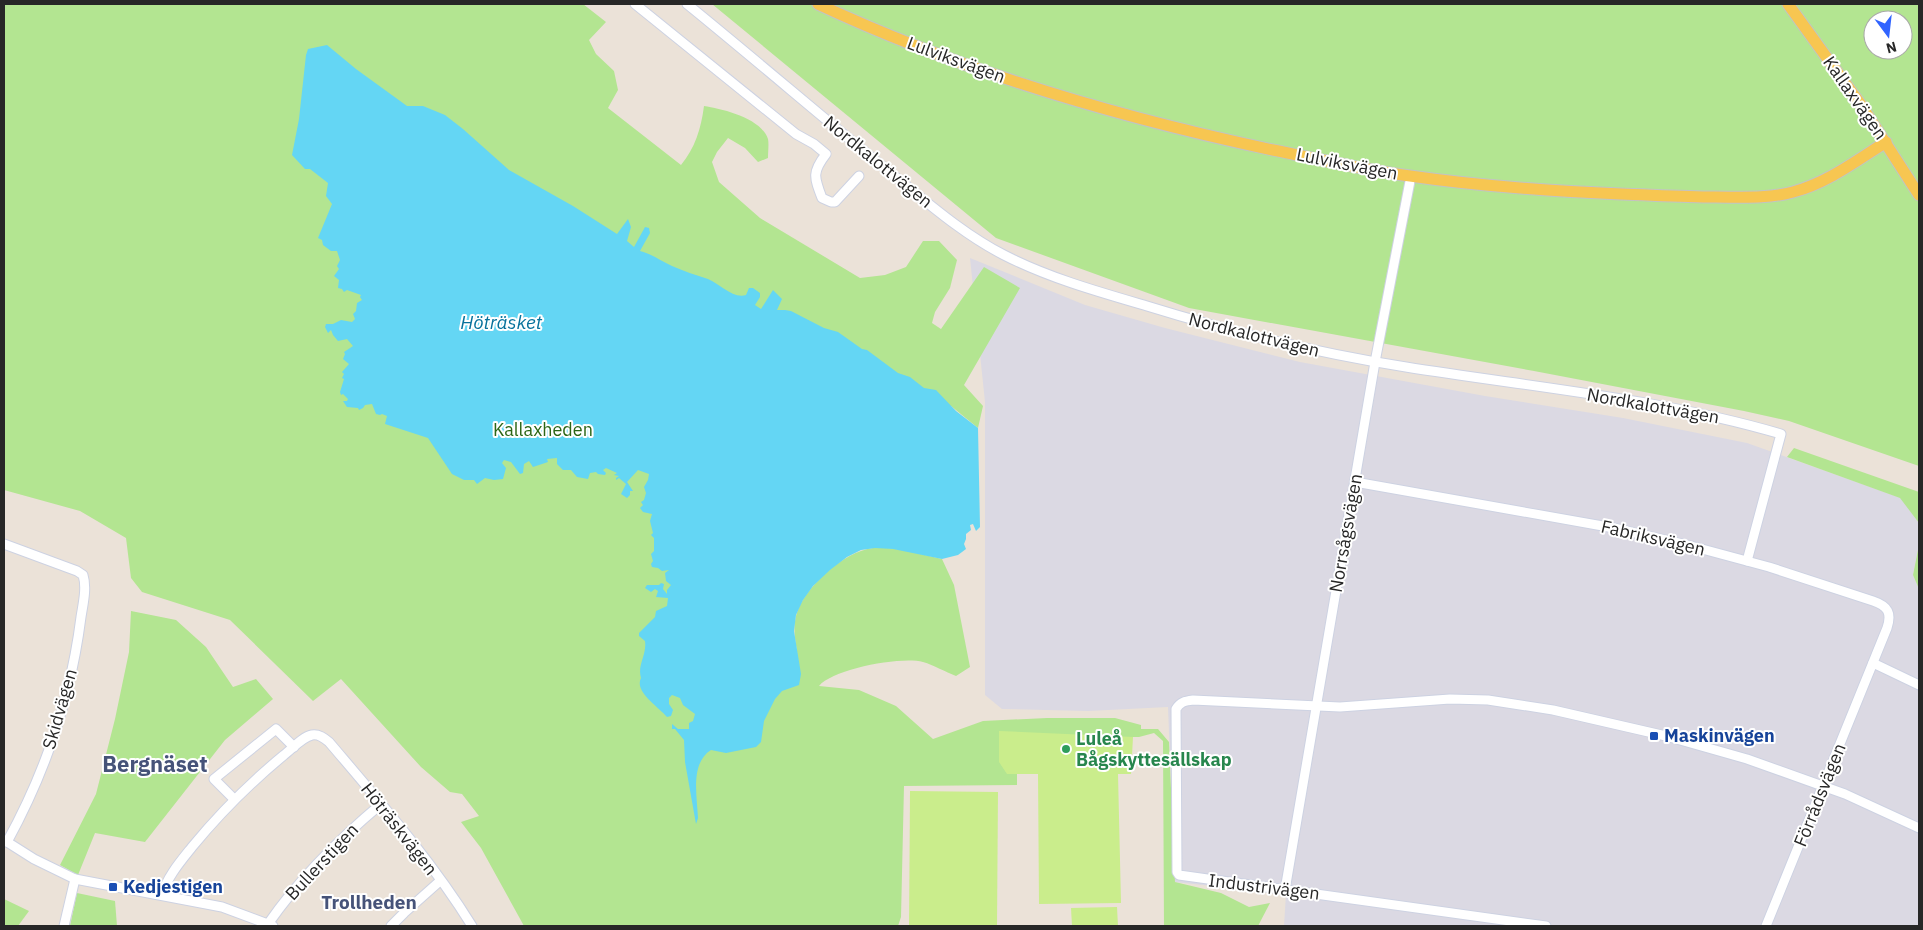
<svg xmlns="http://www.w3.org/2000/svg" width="1923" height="930" font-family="'IBM Plex Sans',sans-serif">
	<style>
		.industrial { fill: #dbd9e3 }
		.green { fill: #b3e591; fill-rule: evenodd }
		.pitch { fill: #caed8c }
		.water { fill: #64d6f4 }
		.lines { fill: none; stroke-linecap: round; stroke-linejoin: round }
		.minor-casing { stroke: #cdd2e2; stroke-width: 11 }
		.major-casing { stroke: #c3c3c3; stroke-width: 13 }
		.minor { stroke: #fff; stroke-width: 9 }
		.major { stroke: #f7c651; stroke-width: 11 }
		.transit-dot { fill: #1a4fb4; stroke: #fff; stroke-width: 2 }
		.leisure-dot { fill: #2e9e5b; stroke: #fff; stroke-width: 2 }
		.labels { text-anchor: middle; stroke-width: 4; stroke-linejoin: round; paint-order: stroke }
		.street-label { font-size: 18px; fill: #272727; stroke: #fff }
		.park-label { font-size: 18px; fill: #2b6616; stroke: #fff }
		.transit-label { font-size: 18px; font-weight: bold; fill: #164399; stroke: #fff; text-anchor: start }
		.leisure-label { font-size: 18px; font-weight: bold; fill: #27864d; stroke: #fff; text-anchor: start }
		.water-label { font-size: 19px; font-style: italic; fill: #07729c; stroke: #fff }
		.neighbourhood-label { font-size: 19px; font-weight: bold; fill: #465379; stroke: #fff }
		.district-label { font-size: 22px; font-weight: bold; fill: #465379; stroke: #fff }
	</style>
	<rect width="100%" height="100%" fill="#ebe2d8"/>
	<!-- industrial -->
	<path class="industrial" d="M970 258 1085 305 1165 328 1300 362 1485 396 1623 418 1747 443 1901 498 1919 523V545L1913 575 1919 589V926H1284L1286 894 1175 882 1168 707 1088 711 1002 709 985 695V402Z"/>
	<!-- green -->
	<g class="green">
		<path d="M4 4H583L606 22 589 40 596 54 614 71 618 90 608 108 681 165C695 148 701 129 704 106 723 109 761 118 768 139 769 144 768 152 768 158L758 162 745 148 728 138 717 152 712 162 719 182 760 218 860 278 885 275 906 267 923 241H939L957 260 950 288 935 312 932 323 941 329 984 267 1020 288 964 385 983 406 978 428 951 406 756 637 797 651C795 639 793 628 796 616 803 588 844 551 873 548 895 546 920 554 942 559L954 585 970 667 956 676C945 672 934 665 923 662 901 656 833 669 819 686L859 690 896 706 933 739 983 721 1047 718H1115L1141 725V729H1158L1169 742 1175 882 1221 893 1249 907 1270 903 1258 926H1164L1163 741 1154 733 1139 737H1119L1038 774H1017V785L904 786 901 917 898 926H524L481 848 461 822 479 816 462 794 450 792 421 767 341 679 313 701 230 620 142 592 131 578 126 538 80 511 4 490Z"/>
		<path d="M712 4H1919V466L1789 421 1744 411 1534 371 1189 308 996 238ZM1873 20H1903V50H1873Z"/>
		<path d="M1794 448 1919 492V523L1900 498 1787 457Z"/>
		<path d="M1919 545V589L1913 575Z"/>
		<path d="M131 611 176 620 206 647 233 687 256 679 273 699 225 740 145 842 95 833 78 875 60 865 96 794 115 719 129 652Z"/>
		<path d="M77 893 115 901 117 926H70Z"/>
		<path d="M4 899 29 911 18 926H4Z"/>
	</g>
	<!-- pitch -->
	<g class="pitch">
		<path d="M999 731 1133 737 1131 774H1118L1121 903 1039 904 1038 774H1007L999 762Z"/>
		<path d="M910 791 998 792 997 926H909Z"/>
		<path d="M1117 907 1118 926H1072L1071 908Z"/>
	</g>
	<!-- water -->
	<path class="water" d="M327 45 356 69 407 106H423L445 115 463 129 509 170 573 206 617 234 628 219 631 227 627 241 634 247 645 227 649 228 650 233 640 251C652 254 661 261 672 266 683 271 696 275 708 279 720 284 733 299 746 295L749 288H753L760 293V297L755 305 761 309 773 290 782 299 777 310H785L791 311 824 328 838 332 862 349 867 350 898 373 910 377 924 388 936 390 956 411 978 428 980 527 976 531 973 524 970 525 971 530 966 534V539L964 544 966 549 958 555 942 559 893 549 875 548 861 550 847 557 830 570 813 586 803 600 796 615 794 631 801 674 799 685 782 691 775 699 764 721 761 742 756 747 726 753 711 750C690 763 697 796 698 818L696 824 685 762 684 740 675 729H672V724L678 729H689V723L693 721 695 714 683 705 680 698 672 695 669 698V704L673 710 671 716 667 717C658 706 634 692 641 678 637 665 647 655 645 641L639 636V633L655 617 656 611 667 606 668 598 656 597 658 591 655 589 651 592 645 588 647 585H659L661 583 664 584 663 589 667 594V590L671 585 666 581 665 573 669 570 662 571 658 568 652 567 651 564 653 561 651 554 654 551V538L651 535 653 533 650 521 652 514 643 512 640 508 643 505 641 502 644 500 646 493 644 487 648 480 649 474 638 470 627 482 633 491H630V495L627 498 621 494 626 484 619 478 616 480V478L619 476 614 475 617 473 606 468 603 470 606 473 605 475 598 474 596 472 590 473 588 479 577 477 571 470H563L557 464V458L547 459 548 462 533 467 529 461 524 464 523 473 520 474 511 462 504 460 502 463 506 468 503 479 494 480 485 478 477 484 474 480H464L452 474 428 438 385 424 387 416 382 414 380 415 376 414 372 404 365 405 363 408 359 410 358 408 347 407 343 401H347L348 399 343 394 341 395 340 392 344 379 342 378 344 374 342 372 349 364 343 359 345 354 344 352 353 346 347 339 338 341 333 335 331 330 328 333 325 327 326 324H333L341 320 352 322 355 319 353 314 356 311 357 303 362 300 360 297 361 295 347 290 344 292 342 289 338 288 339 280 334 276 339 269 337 266 340 260 337 251H331L323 245 322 240 318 238 332 204 326 196 328 183 310 169H305L292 155 299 119 306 55 308 49Z"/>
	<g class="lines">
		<defs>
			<g id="minor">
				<path d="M635 4 796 134 814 144 826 154C812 172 814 177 822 198L831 202H835L859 176"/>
				<path d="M687 4C756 60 823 118 892 174 928 203 963 234 1004 255 1049 278 1099 292 1147 306 1231 332 1318 353 1406 367 1531 387 1658 398 1781 434L1747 561"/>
				<path d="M1355 482 1614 528 1691 546 1769 567 1873 601C1888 606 1892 613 1887 628L1766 926"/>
				<path d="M4 544 77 571 83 575C87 588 83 604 81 617 71 696 45 773 7 842"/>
				<path d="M1873 663 1919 685"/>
				<path d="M234 799 214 779 276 729 294 747"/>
				<path d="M4 840 34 859 75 879 222 907 273 926"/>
				<path d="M1285 890 1375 362 1411 176"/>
				<path d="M162 895C167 877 180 862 192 847 220 813 250 783 284 755 292 749 302 737 312 735 319 734 324 738 329 742 379 801 431 860 472 926"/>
				<path d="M268 924C300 878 338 840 381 804"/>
				<path d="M64 926 75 879"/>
				<path d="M391 926 404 913 440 881"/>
				<path d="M1546 926 1179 875 1177 872 1176 709C1180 702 1185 701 1193 700L1340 707 1450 699 1488 700 1553 710 1666 736 1747 759 1845 794 1919 828"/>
			</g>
			<g id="major">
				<path d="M818 4C963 72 1117 117 1273 150 1318 159 1364 170 1410 176 1479 186 1550 191 1621 194 1652 195 1684 197 1715 197 1741 197 1767 199 1793 192 1827 183 1856 161 1886 142"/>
				<path d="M1788 4 1861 105 1919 195"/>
			</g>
		</defs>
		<!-- minor casing -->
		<use href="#minor" class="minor-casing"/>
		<!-- major casing -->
		<use href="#major" class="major-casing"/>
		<!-- minor -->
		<use href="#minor" class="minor"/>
		<!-- major -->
		<use href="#major" class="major"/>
	</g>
	<!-- markers -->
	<g class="transit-dot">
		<rect x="1649" y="731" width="10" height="10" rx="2.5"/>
		<rect x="108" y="882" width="10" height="10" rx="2.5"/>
	</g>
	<circle class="leisure-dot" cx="1066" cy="749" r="5"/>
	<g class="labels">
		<!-- street labels -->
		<g class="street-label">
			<text transform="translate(956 60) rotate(20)" y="6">Lulviksvägen</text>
			<text transform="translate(1855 98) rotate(55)" y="6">Kallaxvägen</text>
			<text transform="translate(878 162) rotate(39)" y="6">Nordkalottvägen</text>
			<text transform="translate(1347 164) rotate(11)" y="6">Lulviksvägen</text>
			<text transform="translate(1254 335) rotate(14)" y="6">Nordkalottvägen</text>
			<text transform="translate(1653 406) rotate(10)" y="6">Nordkalottvägen</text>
			<text transform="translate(1346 533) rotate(-80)" y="6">Norrsågsvägen</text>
			<text transform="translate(1653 538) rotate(13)" y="6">Fabriksvägen</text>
			<text transform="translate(60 709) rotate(-74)" y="6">Skidvägen</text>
			<text transform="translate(1820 795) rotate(-68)" y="6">Förrådsvägen</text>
			<text transform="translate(399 829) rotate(52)" y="6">Höträskvägen</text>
			<text transform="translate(322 862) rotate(-47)" y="6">Bullerstigen</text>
			<text transform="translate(1264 887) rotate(7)" y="6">Industrivägen</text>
		</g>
		<!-- park labels -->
		<g class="park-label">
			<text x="543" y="436">Kallaxheden</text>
		</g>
		<!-- transit labels -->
		<g class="transit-label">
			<text x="1664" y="742">Maskinvägen</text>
			<text x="123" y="893">Kedjestigen</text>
		</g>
		<!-- leisure labels -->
		<g class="leisure-label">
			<text x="1076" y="745">Luleå<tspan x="1076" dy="21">Bågskyttesällskap</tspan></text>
		</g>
		<!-- water labels -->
		<g class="water-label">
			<text x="501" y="329">Höträsket</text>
		</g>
		<!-- neighbourhood labels -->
		<g class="neighbourhood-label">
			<text x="369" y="909">Trollheden</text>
		</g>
		<!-- district labels -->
		<g class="district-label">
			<text x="155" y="772">Bergnäset</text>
		</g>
	</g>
	<!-- border -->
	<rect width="1923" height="930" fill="none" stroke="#272727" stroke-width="10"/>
	<!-- north arrow -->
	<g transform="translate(1888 35) rotate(165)"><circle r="24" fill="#ffffff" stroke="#a9a9a9"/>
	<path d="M0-4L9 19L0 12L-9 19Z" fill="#3164ff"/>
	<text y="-8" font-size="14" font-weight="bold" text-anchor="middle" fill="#272727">N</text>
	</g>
</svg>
